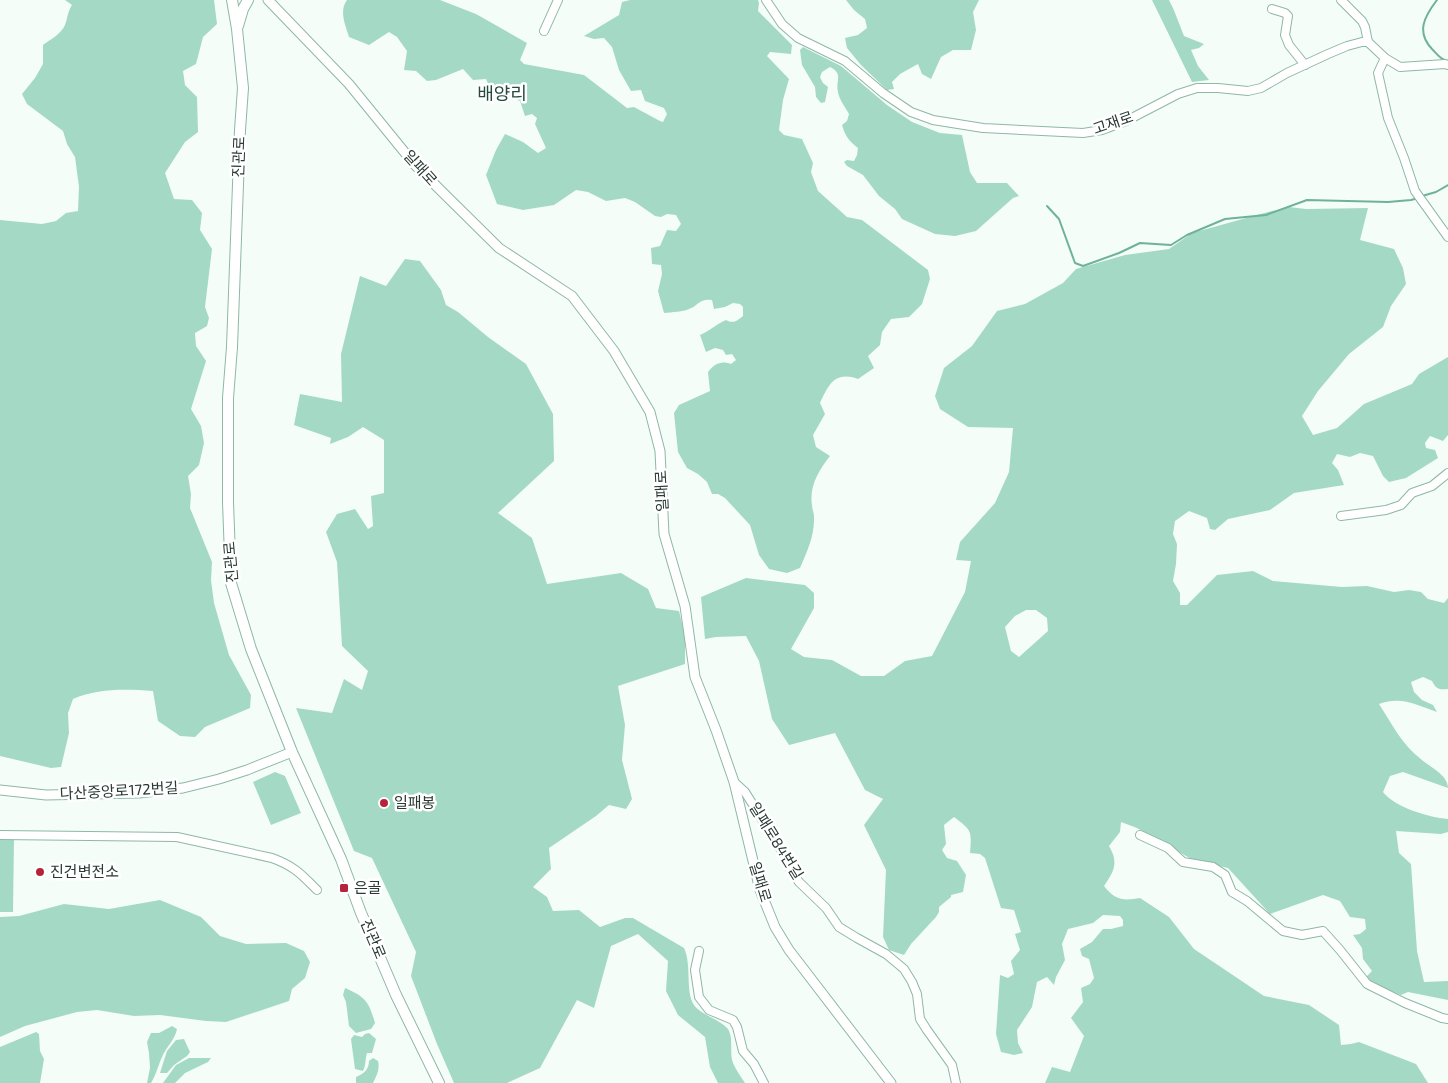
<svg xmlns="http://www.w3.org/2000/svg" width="1448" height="1083" font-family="'Exo 2','Noto Sans KR',sans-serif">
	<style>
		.green { fill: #a4dac5; fill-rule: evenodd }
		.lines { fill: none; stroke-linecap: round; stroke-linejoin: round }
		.stream { stroke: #6eb299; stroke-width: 2 }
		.minor-casing { stroke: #8fb7a7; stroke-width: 10 }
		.tertiary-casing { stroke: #8fb7a7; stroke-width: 11 }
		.secondary-casing { stroke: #8fb7a7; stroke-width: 12 }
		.minor { stroke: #fff; stroke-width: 8 }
		.tertiary { stroke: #fff; stroke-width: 9 }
		.secondary { stroke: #fff; stroke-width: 10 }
		.poi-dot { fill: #b6243b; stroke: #fff; stroke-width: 2 }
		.labels { text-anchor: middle; stroke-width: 5; stroke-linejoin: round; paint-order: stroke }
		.street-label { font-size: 15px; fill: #293933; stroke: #fff }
		.poi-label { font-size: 15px; fill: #293933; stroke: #fff; text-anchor: start }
		.quarter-label { font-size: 18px; fill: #264b3e; stroke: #fff }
	</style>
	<rect width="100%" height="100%" fill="#f5fdf9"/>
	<!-- green -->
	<g class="green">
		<path d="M65 0H214L217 24 203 37 196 64 183 71 185 85 197 97 198 132 185 142 165 173 174 199 192 200 202 213 200 230 212 249 205 307 209 318 207 326 195 333 196 346 206 361 191 409 201 426 204 443 199 465 188 476 191 494 190 508 212 562 211 580 214 603 229 655 251 695 250 708 205 727 195 737 180 736 158 721 153 691C126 689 98 688 73 699L68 713 69 733 61 767 51 768 0 756V220L42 224 56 221 66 213 78 211 79 187 75 157 67 144 63 131 27 104 22 94 35 78 43 64V45C51 39 61 34 65 25 68 17 67 13 72 5Z"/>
		<path d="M347 0H440L476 14 527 43 520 60 524 64 584 75 627 108 634 107 660 121 663 122 667 114 664 108 645 101 641 90 631 91 619 70 612 47 604 38 594 39 584 36 619 15 622 2 630 0H758L759 3 758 11 792 45 791 54 770 52 767 56 789 79 783 100 779 130 784 135 802 139 813 163 811 172 818 191 847 217 862 220 928 270 930 279 922 304 909 317 891 319 882 332 880 345 868 356 874 368 858 379C835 371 829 384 820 403L825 414 813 435 816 447 830 456C819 470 809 486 812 505 812 509 814 513 814 516 815 535 807 552 800 568L787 573 769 569 759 555 750 525 725 498 718 494H712L707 482 698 474 687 468 678 452 674 413 679 405 710 391 708 372C714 364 721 360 731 364L736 360 732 354 726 355 723 350 715 348 706 352 700 335C710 331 716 324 726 320 733 324 737 321 743 316V307L740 304 733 303 725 307 714 309 712 300C700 298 699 305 689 309 683 312 672 312 664 313L658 291 662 274 661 265 652 264 651 248 660 246 667 230 676 231 681 224 676 215 667 214 661 217 655 216 635 202 625 198 606 201 588 192 576 190 554 205 523 210 497 204 486 175 496 150 505 134 523 142 538 153 546 148 535 124 537 118 532 114 525 116 520 101 491 90 486 79 473 80 463 69 436 80 427 81 416 71 404 70 407 51 397 37 389 32 369 45 349 37C345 24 339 11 347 0Z"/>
		<path d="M846 0H979L973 12 976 30 971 50H953L941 57 931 79 922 74 918 64 900 74 892 82 894 89 887 90 861 65 847 48 845 38 858 35 867 28 865 19 854 10Z"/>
		<path d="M1152 0H1169C1175 11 1179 24 1184 36L1204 44 1199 48 1191 50 1198 66 1209 80 1192 82Z"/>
		<path d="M803 47 841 66 887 105 912 122 940 133 962 135 970 172 977 183H1007L1019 196 1013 198 976 231 955 236 935 234 902 219 895 209 879 196 863 175 847 166 844 162 847 160 854 161 857 155 858 148C849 141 845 136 842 125L847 121 849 114C845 107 839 99 838 92 835 80 844 74 830 67L822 72 820 77 823 83 828 87 825 102 821 103 816 97 815 87 802 65 800 50Z"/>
		<path d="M1289 207 1306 209 1368 208 1360 240 1394 249 1403 268 1406 284 1391 306 1383 327 1349 354 1318 391 1302 416 1313 435 1337 428 1364 404 1412 384 1419 374 1448 357V435L1443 441 1430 436 1425 443 1426 448 1435 450 1438 458 1406 478 1389 482 1383 476 1373 456 1360 453 1350 457 1337 454 1332 463 1338 470 1344 485 1294 493 1270 510 1228 519 1215 530 1210 529 1207 518 1189 511 1175 521 1173 534 1177 544 1176 564 1173 581 1180 593V605H1187L1217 575 1253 571 1273 581 1342 587 1367 586 1394 592 1409 590 1421 592 1428 599 1444 603 1448 598V689C1439 690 1436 689 1432 681L1423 677 1411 682 1414 692 1422 700 1433 705 1437 712C1416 705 1402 696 1379 704 1392 724 1402 745 1422 760 1430 767 1448 775 1448 788L1403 772 1390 776 1383 792C1396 808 1428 817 1448 819V832L1441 834 1396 831 1399 853 1411 864 1417 951 1424 982 1448 981V1000L1408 992 1401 995 1373 984 1366 977 1372 971 1363 959 1362 948 1353 935 1360 934 1366 929 1365 919 1350 917 1340 901 1323 895 1270 914 1228 868 1193 860 1137 828 1121 822 1120 832 1109 846C1119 863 1114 871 1104 886 1115 900 1123 901 1140 898L1169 917 1194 949 1264 996 1309 1005 1339 1025 1341 1045 1351 1044 1359 1042 1416 1064 1428 1083H1045L1052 1067 1070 1072 1084 1036 1071 1018 1083 1002 1081 988 1090 984 1094 978 1089 959 1082 956 1080 949 1092 942 1103 929H1111L1123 926V920L1120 916 1103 915 1093 923 1068 929 1062 944 1065 960 1056 977 1054 985 1047 977 1037 982 1032 1007 1017 1030 1018 1043 1023 1053 1014 1055 1001 1052 996 1034 1000 975 1008 978 1014 974 1011 961 1020 950 1015 934 1021 932 1014 910 1001 908 985 858 980 854 970 853C972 830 971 830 954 817L944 825 946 844 942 850 947 858 957 861 966 875 963 892 951 895V897L939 907V912L936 917 911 944 904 955 889 950 883 937 886 870 864 825 883 799 865 790 835 733 789 745 772 719 759 661 746 636 716 637 705 639 701 597 746 578 805 585 814 593V608L791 649 804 657 832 660 861 676H884L905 661 932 656 965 592 971 561 956 560 960 542 995 503 1009 472 1013 428 968 427 940 409 935 396 944 368 972 346 997 311 1025 304 1063 283 1076 269 1125 255 1169 249 1192 233 1268 212ZM1026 610H1036L1047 618 1048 631 1019 657 1011 651 1005 627 1015 616Z"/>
		<path d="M405 259 420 261 441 290 446 305 458 312 488 337 526 364 553 414 554 461 498 513 532 538 547 584 621 573 648 589 656 608 679 611 685 636V664L618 686 625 725 622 760 632 799 626 809 609 805 596 816 549 848 551 869 533 887 547 897 553 911 579 910 600 927 625 918H633L684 948C692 965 685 991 694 1005 701 1015 721 1020 728 1029 734 1039 729 1052 733 1063 736 1070 741 1077 745 1083H718L710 1067 705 1037 678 1015 666 991 668 961 638 934 611 946 594 1008 577 1000 540 1068 507 1083H454L437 1044 411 976 416 952 372 858 354 851 296 708 332 713 344 679 362 690 368 671 342 646 337 562 326 532 337 514 355 509 368 529 373 526 371 496 384 493V440L363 427 348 437 330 444 331 438 294 425 300 394 342 402 341 354 360 276 386 286Z"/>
		<path d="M275 772 285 776 301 813 271 825 253 782Z"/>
		<path d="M0 839H14L13 912H0Z"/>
		<path d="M160 900 201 917 220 936 246 944 286 943 304 951 310 962 305 978 292 989 289 1001 226 1022 206 1021 160 1015 134 1016 97 1010 77 1012 25 1026 0 1037V917L19 916 64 904 109 909Z"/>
		<path d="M345 988C366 997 369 1002 375 1023L371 1029 356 1033 349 1026 346 1002 343 995Z"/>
		<path d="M172 1026 177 1029C175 1040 166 1047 162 1057 158 1066 156 1075 151 1083H147L150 1068 149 1053 147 1042 151 1033H159Z"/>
		<path d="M36 1032 39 1034 40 1051 44 1059 40 1083H0V1047Z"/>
		<path d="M369 1033 376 1039 372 1053H367C365 1060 366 1065 363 1071L355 1069 351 1039 354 1035 362 1037 365 1034Z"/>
		<path d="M184 1039 190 1052 187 1056 174 1065 167 1073H160L167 1051 176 1040Z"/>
		<path d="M189 1058H211L208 1062 185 1073 175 1083H163L176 1065Z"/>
		<path d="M373 1058 378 1061C380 1069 377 1075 373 1083H356V1077C364 1074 369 1069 369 1061Z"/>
	</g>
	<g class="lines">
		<!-- stream -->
		<g class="stream">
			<path d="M1437 0C1424 17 1416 32 1432 49 1438 55 1440 59 1448 61"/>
			<path d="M1422 196 1436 192 1448 185"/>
			<path d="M1047 206 1059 219 1075 263 1083 266 1119 253 1140 243 1171 245 1187 235 1225 219 1266 215 1307 200 1388 202 1411 200 1418 198"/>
		</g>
		<defs>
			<g id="minor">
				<path d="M766 0 782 24 798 38 845 61 883 93 911 112 933 120 983 128 1083 133 1102 130 1126 121 1178 94 1197 88H1218L1248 91 1261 88 1287 73 1328 54 1347 46 1362 42H1368L1385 58 1400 67 1445 64 1448 65"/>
				<path d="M1341 0 1362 21 1365 27 1368 42"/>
				<path d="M1272 9 1285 13 1288 16 1285 35 1289 45 1305 65"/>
				<path d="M544 31 558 0"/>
				<path d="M1385 58 1378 73 1388 118 1404 158 1415 191 1448 237"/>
				<path d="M1341 516 1386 510 1401 505 1412 493 1432 486 1448 473"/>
				<path d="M734 782 745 792 785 856 790 869 799 882 826 908 839 927 857 938 886 954 904 969 912 982 917 994 920 1019 927 1030 952 1065 956 1083"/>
				<path d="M0 835 177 837 272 858C294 866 301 874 317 890"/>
				<path d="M1140 835 1168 848 1183 862 1213 867 1225 875 1232 892 1247 901 1283 931 1302 935 1323 931 1340 950 1367 984 1405 1003 1442 1018 1448 1019"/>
				<path d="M699 951 695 970 699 997 709 1010 733 1020 737 1027 743 1051 754 1064 764 1083"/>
			</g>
			<g id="tertiary">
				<path d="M268 0 349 84 415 165 499 248 572 296 614 351 650 412 660 451 664 534 685 606 695 677 716 730 734 782 760 890 775 927 789 950 891 1083"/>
				<path d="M0 790 46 795 139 793 183 788 219 779 247 770 292 752"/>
			</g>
			<g id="secondary">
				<path d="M232 0 237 29 243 88 240 130 232 347 228 398V502L231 583 251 649 292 752 341 859 361 913 396 995 439 1083"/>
				<path d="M238 26 243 9 248 0"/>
			</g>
		</defs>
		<!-- minor casing -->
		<use href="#minor" class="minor-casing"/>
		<!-- tertiary casing -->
		<use href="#tertiary" class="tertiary-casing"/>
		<!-- secondary casing -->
		<use href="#secondary" class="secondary-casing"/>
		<!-- minor -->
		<use href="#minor" class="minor"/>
		<!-- tertiary -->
		<use href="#tertiary" class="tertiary"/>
		<!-- secondary -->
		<use href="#secondary" class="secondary"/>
	</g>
	<!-- markers -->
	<g class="poi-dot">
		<circle cx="384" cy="803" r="5"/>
		<circle cx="40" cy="872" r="5"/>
		<rect x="339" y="883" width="10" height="10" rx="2.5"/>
	</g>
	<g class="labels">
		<!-- street labels -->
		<g class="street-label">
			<text transform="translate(1113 123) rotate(-19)" y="5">고재로</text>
			<text transform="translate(239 157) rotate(-88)" y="5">진관로</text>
			<text transform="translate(420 168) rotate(48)" y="5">일패로</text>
			<text transform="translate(662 491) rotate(-93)" y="5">일패로</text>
			<text transform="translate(231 562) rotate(-95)" y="5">진관로</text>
			<text transform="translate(119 791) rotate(-3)" y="5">다산중앙로172번길</text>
			<text transform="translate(776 841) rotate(58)" y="5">일패로84번길</text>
			<text transform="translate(760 882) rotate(73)" y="5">일패로</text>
			<text transform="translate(373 939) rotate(67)" y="5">진관로</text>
		</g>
		<!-- poi labels -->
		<g class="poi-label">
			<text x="394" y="808">일패봉</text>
			<text x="50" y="877">진건변전소</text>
			<text x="354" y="893">은골</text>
		</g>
		<!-- quarter labels -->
		<g class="quarter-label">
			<text x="502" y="100">배양리</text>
		</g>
	</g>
</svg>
